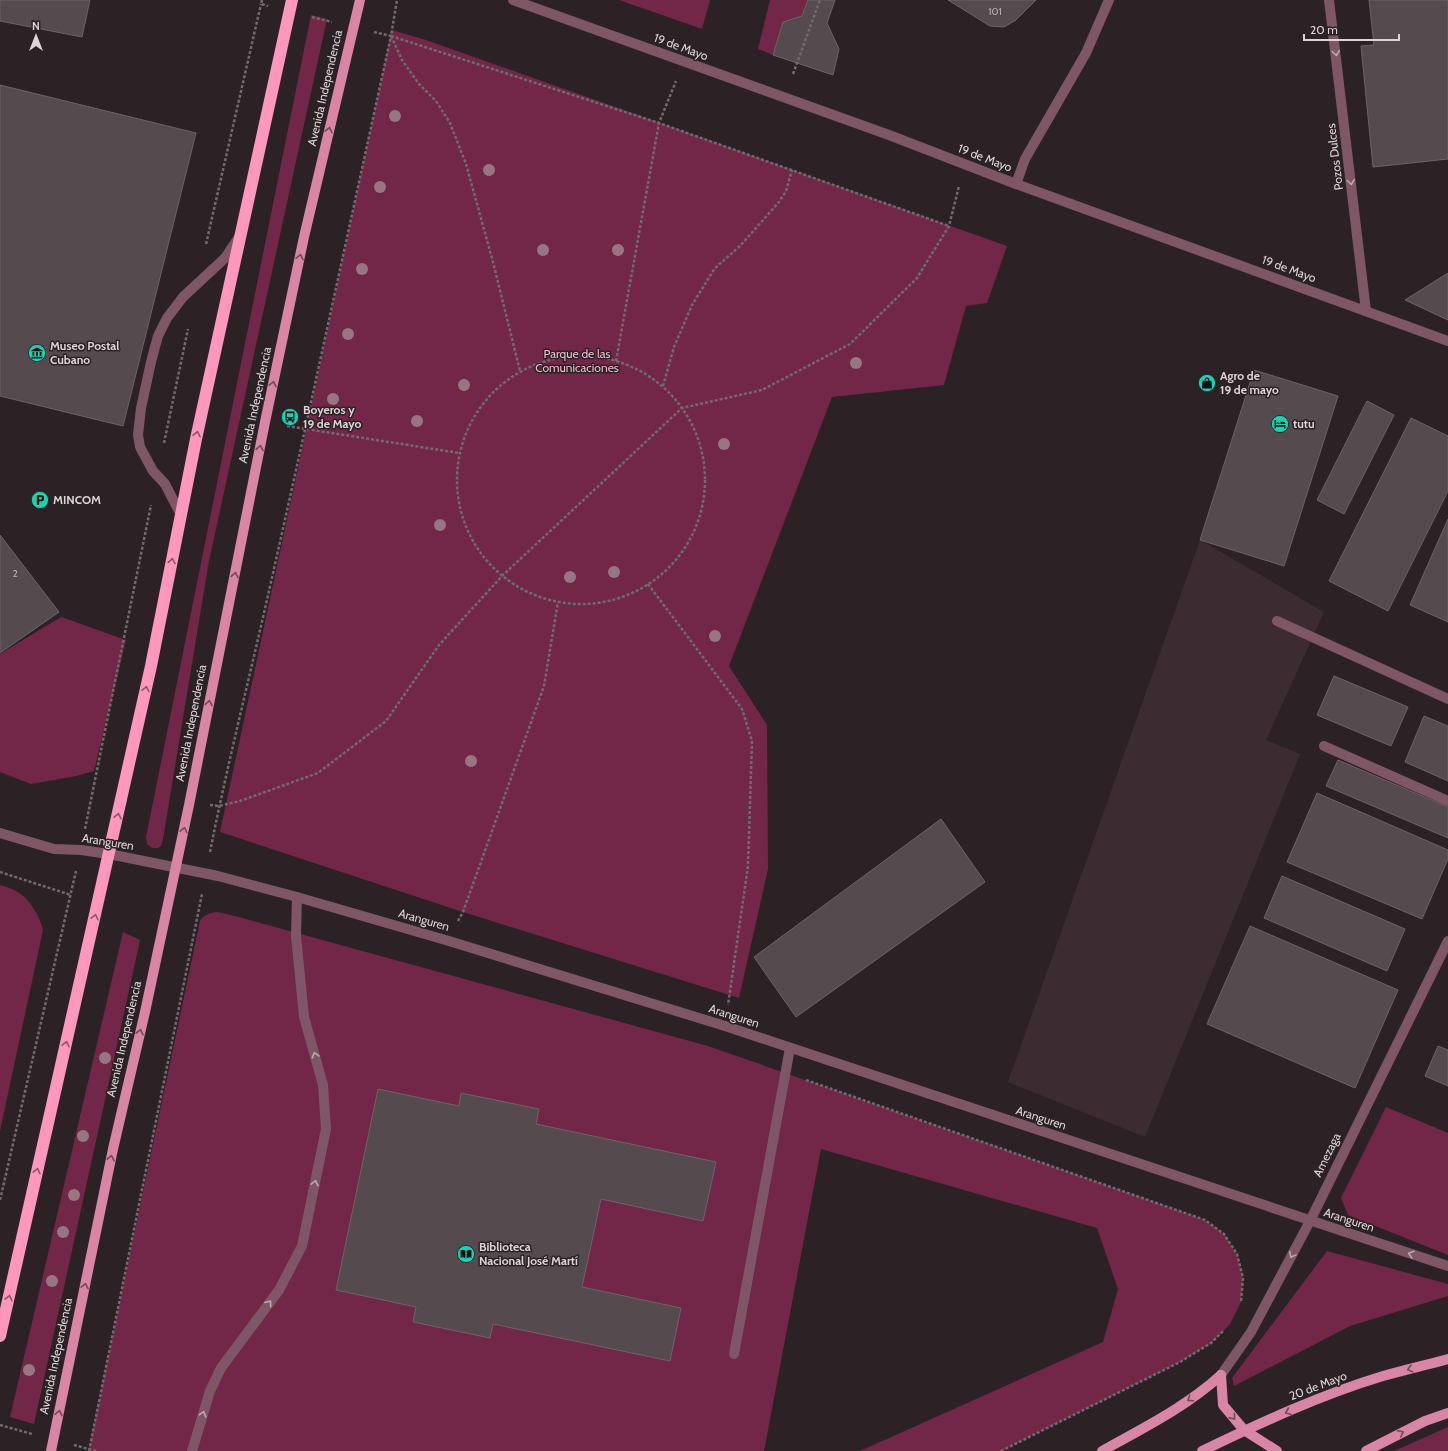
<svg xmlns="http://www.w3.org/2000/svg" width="1448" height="1451" font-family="Cabin,sans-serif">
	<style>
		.built { fill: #3c2c32 }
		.green { fill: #722749 }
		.building { fill: #554a4e; stroke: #6e6367 }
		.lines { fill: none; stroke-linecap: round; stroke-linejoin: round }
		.path { stroke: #726a6c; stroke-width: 2.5; stroke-dasharray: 3 2; stroke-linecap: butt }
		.minor { stroke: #7f5665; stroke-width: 10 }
		.major { stroke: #d985a5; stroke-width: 10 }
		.highway { stroke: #fd97be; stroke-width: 12 }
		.tree { fill: #977681 }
		.oneway { stroke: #bba9af }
		.oneway2 { stroke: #714a58 }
		.oneway3 { stroke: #8a576a }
		.labels { text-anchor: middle; stroke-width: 3; stroke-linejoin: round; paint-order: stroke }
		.number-label { font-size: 10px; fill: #bab2b5 }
		.street-label { font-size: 12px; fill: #dbd5d7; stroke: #2c2225 }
		.poi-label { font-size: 12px; font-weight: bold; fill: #dbd5d7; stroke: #2c2225; text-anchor: start }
		.park-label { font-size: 12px; fill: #efbbcd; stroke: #2c2225 }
	</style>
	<rect width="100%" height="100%" fill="#2c2225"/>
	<!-- built -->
	<path class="built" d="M1200 540 1324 612 1266 740 1300 754 1145 1137 1008 1082Z"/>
	<!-- green -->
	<g class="green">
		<path d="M619 0H710L702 29Z"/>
		<path d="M770 0H808L802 16 783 22 773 55 758 49Z"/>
		<path d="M311 15 327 19 209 561 163 839 161 846 158 848H152L147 844 146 837Z"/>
		<path d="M392 30 426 40 1007 246 987 303 966 306 944 385 832 397 729 666 767 725 768 869 739 998 463 912 220 832Z"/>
		<path d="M61 617 126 640 94 771 76 776 31 784 0 772V654Z"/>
		<path d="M0 885C5 887 11 888 16 891 30 899 39 915 43 930L0 1131Z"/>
		<path d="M217 912 235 916 708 1046 1205 1220 1224 1234 1237 1254 1243 1278 1241 1302 1230 1324 1211 1343 1180 1362 1001 1451H860L1103 1342 1118 1289 1097 1228 821 1149 764 1451H96L89 1449 200 921C204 915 209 913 217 912Z"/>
		<path d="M123 932 140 940 34 1424 10 1417Z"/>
		<path d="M1386 1107 1448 1133V1255L1348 1215 1341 1198Z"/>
		<path d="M1327 1251 1448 1284V1296L1350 1326 1234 1386 1232 1378Z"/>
		<path d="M1448 1427V1451H1394Z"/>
	</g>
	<!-- building -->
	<g class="building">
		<path d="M0 0H90L82 37 0 21Z"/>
		<path d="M808 0H835L827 23 839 49 833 75 773 55 783 22 802 16Z"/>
		<path d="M948 0H1036L1016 20 1004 27 990 26Z"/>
		<path d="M1369 0H1448V159L1373 167 1361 46 1374 45Z"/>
		<path d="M0 85 196 133 123 426 0 396Z"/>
		<path d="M1448 273V320L1405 300Z"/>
		<path d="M1254 370 1338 396 1284 566 1200 540Z"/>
		<path d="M1367 401 1394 415 1344 514 1317 500Z"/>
		<path d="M1411 418 1448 436V491L1388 611 1329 581Z"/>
		<path d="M1448 519V622L1410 605Z"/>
		<path d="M0 535 59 612 0 653Z"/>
		<path d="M1334 676 1408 707 1391 746 1317 715Z"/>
		<path d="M1424 716 1448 726V781L1405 762Z"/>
		<path d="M1338 760 1448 807V838L1326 786Z"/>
		<path d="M1317 793 1448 850V859L1422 919 1287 862Z"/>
		<path d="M941 819 985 882 796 1017 754 957Z"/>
		<path d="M1282 876 1405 929 1387 971 1264 918Z"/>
		<path d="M1250 926 1398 990 1355 1088 1207 1024Z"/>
		<path d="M1438 1046 1448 1050V1086L1425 1076Z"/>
		<path d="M378 1089 459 1106 461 1093 539 1109 536 1124 716 1162 703 1221 601 1199 582 1287 681 1308 670 1361 493 1324 490 1338 413 1322 416 1307 336 1290Z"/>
	</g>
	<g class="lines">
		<!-- path -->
		<g class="path">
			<path d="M262 0 261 4 268 6"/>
			<path d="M312 17 332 22"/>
			<path d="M374 32 391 36 397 0"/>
			<path d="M391 36 659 123 949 226"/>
			<path d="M391 36 402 60 419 84 436 101 450 123 466 164 493 262 520 371"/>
			<path d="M793 74 820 0"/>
			<path d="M206 244 261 4"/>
			<circle cx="581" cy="480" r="124"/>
			<path d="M616 361 659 123 676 81"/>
			<path d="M663 386 674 347 692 305 715 268 740 246 779 202 786 191 792 170"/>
			<path d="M287 426 459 453"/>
			<path d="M164 443 188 329"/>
			<path d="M648 584 742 709 752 741 748 866 728 1005"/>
			<path d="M210 805 219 806 240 801 318 773 386 721 439 645 502 576 682 408 762 390 850 344 917 278 949 226 959 186"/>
			<path d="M85 829 151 505"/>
			<path d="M210 852C228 761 251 672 271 582 312 400 351 218 391 36"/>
			<path d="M0 872 71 895"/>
			<path d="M458 921 463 912 544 686 558 602"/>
			<path d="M806 1080 1205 1220 1224 1234 1237 1254 1243 1278 1241 1302"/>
			<path d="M0 1200 76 871"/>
			<path d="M0 1425 32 1434"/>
			<path d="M74 1445 96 1451"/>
			<path d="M89 1451 202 894"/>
			<path d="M1001 1451 1180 1362 1211 1343 1223 1331"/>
		</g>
		<!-- minor -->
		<g class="minor">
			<path d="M513 0 889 135 1016 184 1448 341"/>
			<path d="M1329 0 1366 311"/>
			<path d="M1016 184 1025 159 1086 53 1109 0"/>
			<path d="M181 515 165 484 153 471 140 447 138 435 141 408 151 362 158 336 167 318 183 297 225 258 239 237"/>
			<path d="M1277 621 1448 699"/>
			<path d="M1324 746 1448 801"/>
			<path d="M0 833 54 849 81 850 109 854 218 876 297 897 449 941 725 1026 1448 1266"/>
			<path d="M734 1354 790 1048"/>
			<path d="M1221 1375 1251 1332 1310 1221 1448 941"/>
			<path d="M192 1451 210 1391 221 1368 279 1290 302 1246 326 1129 323 1085 304 1017 296 936 297 897"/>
		</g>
		<!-- major -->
		<g class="major">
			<path d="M1221 1375 1223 1405 1244 1430 1277 1451"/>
			<path d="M51 1451 113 1149 145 1012 189 805 265 422 304 237 360 0"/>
			<path d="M1102 1451C1143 1428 1186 1407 1221 1375"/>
			<path d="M1202 1451C1260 1423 1320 1395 1383 1376 1404 1370 1426 1365 1448 1359"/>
			<path d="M1366 1451 1425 1421 1448 1413"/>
		</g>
		<!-- highway -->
		<path class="highway" d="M0 1336 151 666 196 439 292 0"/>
	</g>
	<!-- trees -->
	<g class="tree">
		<circle cx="395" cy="116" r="6"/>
		<circle cx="489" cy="170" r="6"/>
		<circle cx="380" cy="187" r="6"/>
		<circle cx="543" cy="250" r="6"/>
		<circle cx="618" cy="250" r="6"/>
		<circle cx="362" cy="269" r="6"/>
		<circle cx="348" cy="334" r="6"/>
		<circle cx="856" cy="363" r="6"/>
		<circle cx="464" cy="385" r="6"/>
		<circle cx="333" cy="399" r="6"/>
		<circle cx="417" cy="421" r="6"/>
		<circle cx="724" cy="444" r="6"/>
		<circle cx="440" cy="525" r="6"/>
		<circle cx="614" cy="572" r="6"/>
		<circle cx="570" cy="577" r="6"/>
		<circle cx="715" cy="636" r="6"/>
		<circle cx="471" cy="761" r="6"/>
		<circle cx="105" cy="1058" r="6"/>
		<circle cx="83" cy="1136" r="6"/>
		<circle cx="74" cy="1195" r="6"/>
		<circle cx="63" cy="1232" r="6"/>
		<circle cx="52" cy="1281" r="6"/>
		<circle cx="29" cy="1370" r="6"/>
	</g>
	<!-- one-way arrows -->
	<defs><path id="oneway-chevron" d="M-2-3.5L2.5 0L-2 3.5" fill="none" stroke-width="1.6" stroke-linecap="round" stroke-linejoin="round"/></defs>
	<g class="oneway">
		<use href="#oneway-chevron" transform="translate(1336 53) rotate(83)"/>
		<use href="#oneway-chevron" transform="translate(1351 182) rotate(83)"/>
		<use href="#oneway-chevron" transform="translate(315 1055) rotate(-106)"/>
		<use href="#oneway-chevron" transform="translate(315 1183) rotate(-78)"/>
		<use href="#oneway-chevron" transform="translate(1411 1254) rotate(-162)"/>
		<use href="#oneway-chevron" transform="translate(1292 1255) rotate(118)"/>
		<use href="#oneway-chevron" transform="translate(269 1303) rotate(-54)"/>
		<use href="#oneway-chevron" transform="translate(203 1414) rotate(-73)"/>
	</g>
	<g class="oneway2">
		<use href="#oneway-chevron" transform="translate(329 130) rotate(-77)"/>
		<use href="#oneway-chevron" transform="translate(300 257) rotate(-78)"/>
		<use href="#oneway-chevron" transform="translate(273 384) rotate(-78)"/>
		<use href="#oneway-chevron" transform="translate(260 448) rotate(-79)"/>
		<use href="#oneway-chevron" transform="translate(235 575) rotate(-79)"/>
		<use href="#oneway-chevron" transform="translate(209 703) rotate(-79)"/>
		<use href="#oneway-chevron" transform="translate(184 830) rotate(-77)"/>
		<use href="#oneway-chevron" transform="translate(140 1032) rotate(-77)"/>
		<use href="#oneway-chevron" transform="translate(111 1158) rotate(-78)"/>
		<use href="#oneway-chevron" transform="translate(85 1286) rotate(-78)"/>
		<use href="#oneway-chevron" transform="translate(1410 1369) rotate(165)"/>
		<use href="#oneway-chevron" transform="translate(1190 1399) rotate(146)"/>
		<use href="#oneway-chevron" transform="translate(1288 1412) rotate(157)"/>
		<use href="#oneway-chevron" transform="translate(59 1413) rotate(-78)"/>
		<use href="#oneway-chevron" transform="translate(1233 1417) rotate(50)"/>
		<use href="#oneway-chevron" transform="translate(1401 1433) rotate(-27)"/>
	</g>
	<g class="oneway3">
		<use href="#oneway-chevron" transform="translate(197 434) rotate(-78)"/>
		<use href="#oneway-chevron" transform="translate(172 561) rotate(-79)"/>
		<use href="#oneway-chevron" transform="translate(146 689) rotate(-77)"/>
		<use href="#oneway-chevron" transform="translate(118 816) rotate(-77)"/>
		<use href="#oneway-chevron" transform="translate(95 917) rotate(-77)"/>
		<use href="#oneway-chevron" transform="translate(66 1044) rotate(-77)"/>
		<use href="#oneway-chevron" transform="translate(37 1171) rotate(-77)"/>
		<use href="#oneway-chevron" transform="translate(9 1298) rotate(-77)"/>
	</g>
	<!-- icons -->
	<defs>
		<symbol id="museum-disc" viewBox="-11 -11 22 22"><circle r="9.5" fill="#13d5b4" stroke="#2c2225"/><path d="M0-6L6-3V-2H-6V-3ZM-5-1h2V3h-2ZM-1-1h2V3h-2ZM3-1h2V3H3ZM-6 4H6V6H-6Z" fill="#111"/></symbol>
		<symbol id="shop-disc" viewBox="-11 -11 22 22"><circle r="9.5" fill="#13d5b4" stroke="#2c2225"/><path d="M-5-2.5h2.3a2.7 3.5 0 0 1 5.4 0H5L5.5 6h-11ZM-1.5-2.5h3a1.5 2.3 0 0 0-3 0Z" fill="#111"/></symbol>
		<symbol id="bus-disc" viewBox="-11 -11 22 22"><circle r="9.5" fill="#13d5b4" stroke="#2c2225"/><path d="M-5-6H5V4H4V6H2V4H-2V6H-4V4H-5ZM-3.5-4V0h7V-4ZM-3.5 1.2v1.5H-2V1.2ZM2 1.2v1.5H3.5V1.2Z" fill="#111"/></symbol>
		<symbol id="hotel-disc" viewBox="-11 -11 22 22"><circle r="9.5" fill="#13d5b4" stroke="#2c2225"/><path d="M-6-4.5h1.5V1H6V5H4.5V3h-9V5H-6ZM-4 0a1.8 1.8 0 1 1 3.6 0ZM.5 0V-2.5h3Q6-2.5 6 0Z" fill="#111"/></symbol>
		<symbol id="parking-disc" viewBox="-11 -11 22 22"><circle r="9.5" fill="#13d5b4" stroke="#2c2225"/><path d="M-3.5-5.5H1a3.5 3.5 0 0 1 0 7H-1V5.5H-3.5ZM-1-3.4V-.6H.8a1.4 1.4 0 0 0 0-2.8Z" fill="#111"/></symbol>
		<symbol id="library-disc" viewBox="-11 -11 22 22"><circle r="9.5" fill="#13d5b4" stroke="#2c2225"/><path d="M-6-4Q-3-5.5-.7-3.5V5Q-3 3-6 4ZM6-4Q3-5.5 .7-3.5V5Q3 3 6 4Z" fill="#111"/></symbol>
	</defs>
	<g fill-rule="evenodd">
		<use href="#museum-disc" x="27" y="343" width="20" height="20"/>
		<use href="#shop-disc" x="1197" y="373" width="20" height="20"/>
		<use href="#bus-disc" x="280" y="407" width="20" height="20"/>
		<use href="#hotel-disc" x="1270" y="414" width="20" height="20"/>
		<use href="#parking-disc" x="30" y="490" width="20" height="20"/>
		<use href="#library-disc" x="456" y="1244" width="20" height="20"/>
	</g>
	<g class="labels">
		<!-- number labels -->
		<g class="number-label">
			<text x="995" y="15">101</text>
			<text x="15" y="577">2</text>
		</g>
		<!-- street labels -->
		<g class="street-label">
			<text transform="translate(681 47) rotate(20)" y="4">19 de Mayo</text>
			<text transform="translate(325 88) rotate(-77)" y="4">Avenida Independencia</text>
			<text transform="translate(1335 157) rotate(-97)" y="4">Pozos Dulces</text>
			<text transform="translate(985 158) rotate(21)" y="4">19 de Mayo</text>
			<text transform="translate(1289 269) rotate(20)" y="4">19 de Mayo</text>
			<text transform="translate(255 405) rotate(-78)" y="4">Avenida Independencia</text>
			<text transform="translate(191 723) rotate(-79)" y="4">Avenida Independencia</text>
			<text transform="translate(108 842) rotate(9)" y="4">Aranguren</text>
			<text transform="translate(424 920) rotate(16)" y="4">Aranguren</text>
			<text transform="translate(734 1016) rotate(18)" y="4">Aranguren</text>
			<text transform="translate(124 1039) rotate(-77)" y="4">Avenida Independencia</text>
			<text transform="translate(1041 1118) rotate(18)" y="4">Aranguren</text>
			<text transform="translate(1327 1155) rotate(-64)" y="4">Amezaga</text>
			<text transform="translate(1349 1220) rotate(18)" y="4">Aranguren</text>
			<text transform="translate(56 1356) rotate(-78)" y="4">Avenida Independencia</text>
			<text transform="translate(1318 1386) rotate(-21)" y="4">20 de Mayo</text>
		</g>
		<!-- poi labels -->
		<g class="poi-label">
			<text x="50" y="350">Museo Postal<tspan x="50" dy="14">Cubano</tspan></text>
			<text x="1220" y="380">Agro de<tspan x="1220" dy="14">19 de mayo</tspan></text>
			<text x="303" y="414">Boyeros y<tspan x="303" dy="14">19 de Mayo</tspan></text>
			<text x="1293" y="428">tutu</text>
			<text x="53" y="504">MINCOM</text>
			<text x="479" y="1251">Biblioteca<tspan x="479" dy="14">Nacional José Martí</tspan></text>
		</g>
		<!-- park labels -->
		<g class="park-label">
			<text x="577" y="358">Parque de las<tspan x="577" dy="14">Comunicaciones</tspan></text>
		</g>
	</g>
	<!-- north arrow -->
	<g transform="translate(36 36)" stroke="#2c2225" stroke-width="3" paint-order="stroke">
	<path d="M0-3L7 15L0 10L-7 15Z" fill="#dbd5d7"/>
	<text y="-6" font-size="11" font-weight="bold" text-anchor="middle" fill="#dbd5d7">N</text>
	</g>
	<!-- scale -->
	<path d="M1304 34v6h95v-6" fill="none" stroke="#dbd5d7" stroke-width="2"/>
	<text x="1310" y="34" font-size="12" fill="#dbd5d7" stroke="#2c2225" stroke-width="3" paint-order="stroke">20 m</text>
</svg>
